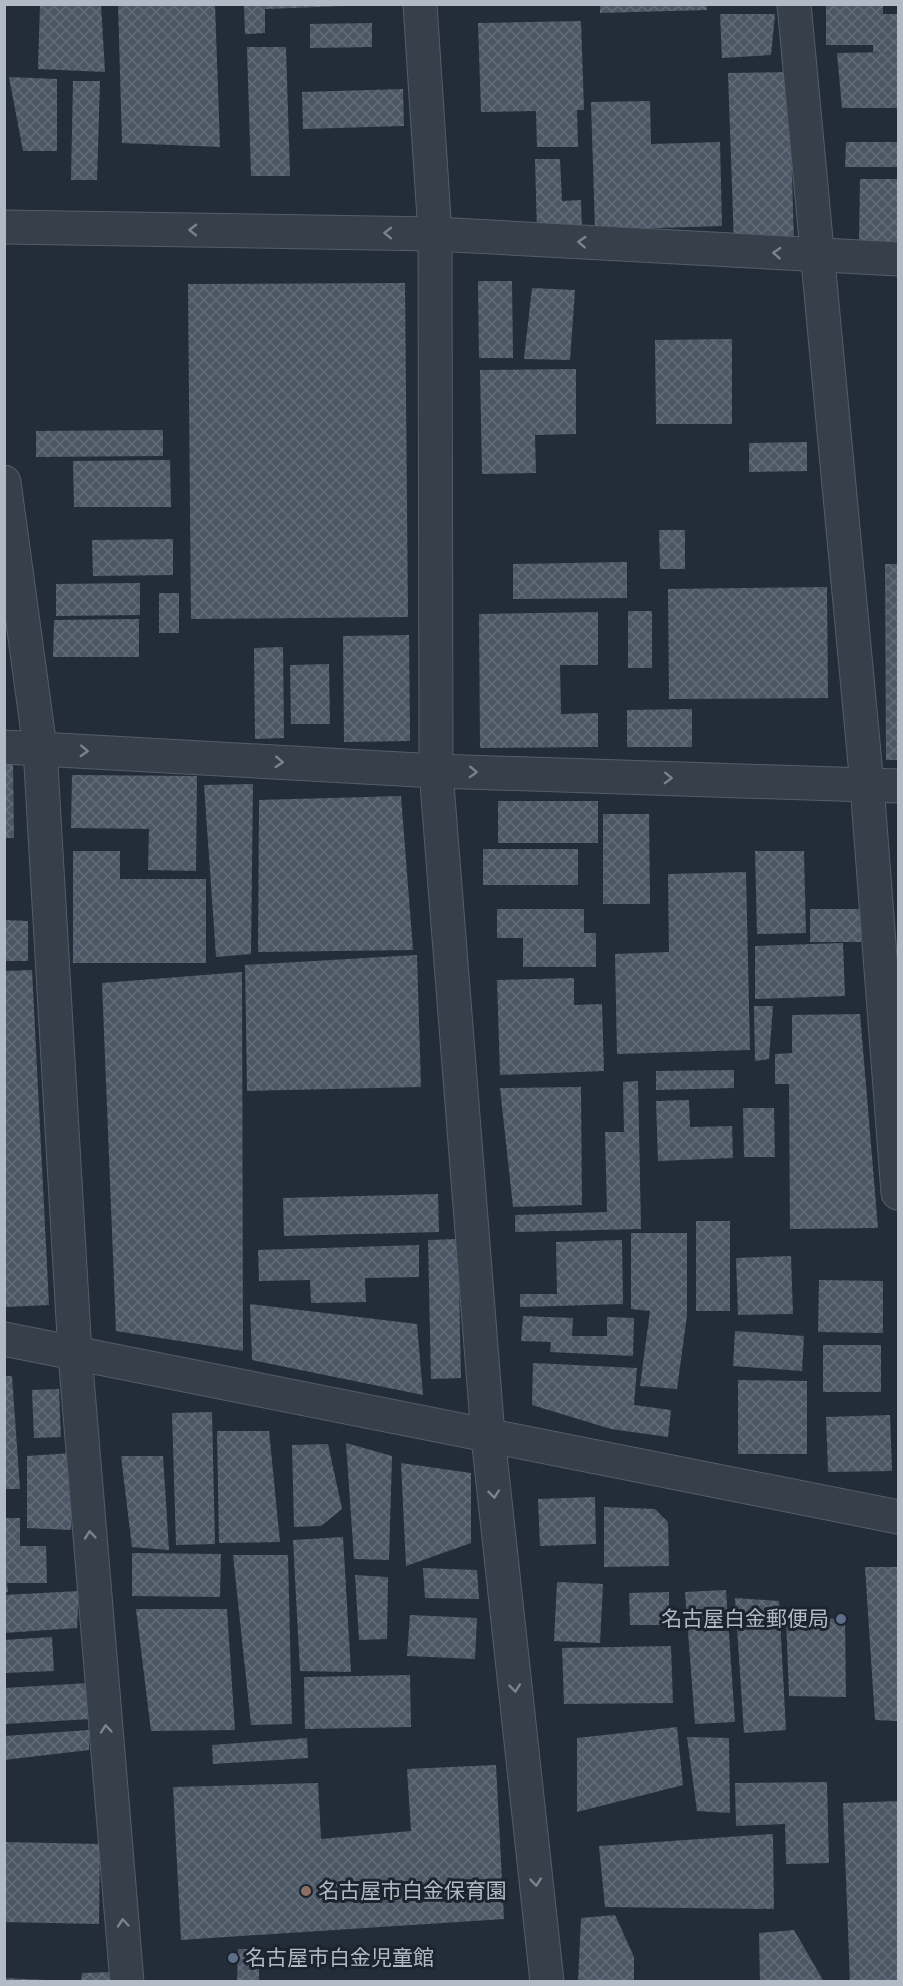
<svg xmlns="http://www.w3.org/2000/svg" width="903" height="1986" font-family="Karla,'Noto Sans JP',sans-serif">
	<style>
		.building { fill: url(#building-cross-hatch) }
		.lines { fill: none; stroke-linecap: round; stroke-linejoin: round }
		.minor-casing { stroke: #555d67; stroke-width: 35 }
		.minor { stroke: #373f4a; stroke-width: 33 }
		.oneway { stroke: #7b838e }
		.service-dot { fill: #5c6f8a; stroke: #1c242e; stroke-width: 2 }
		.education-dot { fill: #8d6e63; stroke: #1c242e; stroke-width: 2 }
		.labels { text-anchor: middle; stroke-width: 6; stroke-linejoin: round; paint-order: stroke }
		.poi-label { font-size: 21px; fill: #b2bac6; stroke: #1c242e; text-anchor: start }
	</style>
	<defs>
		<pattern id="building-cross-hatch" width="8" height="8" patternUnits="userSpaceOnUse" patternTransform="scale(1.5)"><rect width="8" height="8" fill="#4c5765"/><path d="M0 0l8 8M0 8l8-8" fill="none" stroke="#636d7a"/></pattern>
	</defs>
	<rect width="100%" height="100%" fill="#232d39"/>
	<!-- building -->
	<g class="building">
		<path d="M40 4H101L105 72 38 69Z"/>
		<path d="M118 4H215L220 147 122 143Z"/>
		<path d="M244 4H345V6L265 9V33L245 34Z"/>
		<path d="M600 4H706L707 10 600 13Z"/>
		<path d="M826 4H883V14H898V108H842L837 53 894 52H873V45H826Z"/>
		<path d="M720 14H775L771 55 722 58Z"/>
		<path d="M581 21 584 110H577L578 147H537L536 111 481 112 478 23Z"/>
		<path d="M372 23V47L310 48V24Z"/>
		<path d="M247 47H286L290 176H251Z"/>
		<path d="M789 72 794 243 734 245 728 73Z"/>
		<path d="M9 77 57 79V151H23Z"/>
		<path d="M73 81H100L97 180H71Z"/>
		<path d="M403 89 404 126 303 129 302 92Z"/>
		<path d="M650 101 651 144 720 142 722 226 595 230 591 102Z"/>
		<path d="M846 142H898V167H845Z"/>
		<path d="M535 159H560L562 201 581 200 582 230 537 232Z"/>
		<path d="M860 179H898V242H859Z"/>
		<path d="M478 281H512L513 358H479Z"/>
		<path d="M405 283 408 617 191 619 188 284Z"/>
		<path d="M532 288 575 290 570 360 524 359Z"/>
		<path d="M732 339V424H656L655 340Z"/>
		<path d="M576 369V434L535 435 536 473 482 474 480 370Z"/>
		<path d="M163 430V456L36 457V431Z"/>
		<path d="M807 442V471L749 472V443Z"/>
		<path d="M170 460 171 507H74L73 461Z"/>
		<path d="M659 530H685V569H660Z"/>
		<path d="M173 539V575L93 576 92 540Z"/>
		<path d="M627 562V598L513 599V564Z"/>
		<path d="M885 564H898V760H886Z"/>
		<path d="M140 583V615L56 616V584Z"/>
		<path d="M827 587 828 698 669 699 668 589Z"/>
		<rect x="159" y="593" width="20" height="40"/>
		<rect x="628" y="611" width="24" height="57"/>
		<path d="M598 612V665H560L561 714 598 713V747L480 748 479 614Z"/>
		<path d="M139 619V657H53L54 620Z"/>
		<path d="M409 635 410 741 344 742 343 636Z"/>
		<path d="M283 647 284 738 255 739 254 648Z"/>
		<path d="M329 664 330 724H291L290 665Z"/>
		<path d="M692 709V747H627V710Z"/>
		<path d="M4 764H13L14 838H4Z"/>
		<path d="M72 775 197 776 196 871 148 870 149 829 71 828Z"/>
		<path d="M253 784 251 954 216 957 204 785Z"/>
		<path d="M401 796 413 950 258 952 259 800Z"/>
		<rect x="498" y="801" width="100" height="42"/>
		<path d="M603 814H649L650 904H603Z"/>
		<rect x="483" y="849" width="95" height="36"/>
		<path d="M73 851H120V879H206V963H73Z"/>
		<path d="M755 851H804L806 933 757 934Z"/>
		<path d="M746 872 750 1050 617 1054 615 954 669 952 668 874Z"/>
		<path d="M497 909H584V933H596V967H523V938H497Z"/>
		<rect x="810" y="909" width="51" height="33"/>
		<path d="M4 920 28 921V961H4Z"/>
		<path d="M843 943 845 996 755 999V946Z"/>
		<path d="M417 955 421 1087 247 1091 245 965Z"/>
		<path d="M32 970 49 1305 5 1307V971Z"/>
		<path d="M242 972 243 1351 116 1331 102 983Z"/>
		<path d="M574 978V1005L602 1004 604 1071 500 1075 497 980Z"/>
		<path d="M754 1006H773L769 1059 755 1061Z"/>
		<path d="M860 1014 878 1228 790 1229 789 1084H775V1054L792 1053V1015Z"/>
		<path d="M734 1070V1088L656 1090V1071Z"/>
		<path d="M638 1081 641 1229 515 1232V1215L607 1212 605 1132H624L623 1082Z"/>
		<path d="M581 1087 582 1205 513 1207 500 1088Z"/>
		<path d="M689 1100 690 1127 732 1126 733 1158 658 1161 656 1101Z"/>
		<path d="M743 1108H774L775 1157H744Z"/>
		<path d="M438 1194 439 1232 284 1236 283 1198Z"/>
		<rect x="696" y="1221" width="34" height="90"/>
		<path d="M631 1233H687V1315L677 1389 640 1386 650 1311 631 1309Z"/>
		<path d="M458 1239 461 1378 431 1379 428 1240Z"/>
		<path d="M622 1240 623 1304 520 1307V1294H557L556 1242Z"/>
		<path d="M419 1245V1277L365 1278 366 1302 311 1303 310 1280 259 1281 258 1250Z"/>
		<path d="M791 1256 793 1314 738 1315 736 1258Z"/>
		<path d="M819 1280 883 1281V1333L818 1332Z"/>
		<path d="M250 1304 417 1324 423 1395 252 1360Z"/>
		<path d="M523 1316 573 1318 572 1336H607V1317L634 1318 633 1356 550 1352 551 1342 521 1341Z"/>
		<path d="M735 1331 804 1336 802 1371 733 1366Z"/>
		<rect x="823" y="1345" width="58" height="47"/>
		<path d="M533 1363 637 1368 634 1405 671 1410 668 1437 611 1429 532 1405Z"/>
		<path d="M4 1376H12L20 1489H4Z"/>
		<path d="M738 1380 807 1381V1454H738Z"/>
		<path d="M59 1389 61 1437 34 1438 32 1390Z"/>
		<path d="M212 1412 215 1544 176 1545 172 1413Z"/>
		<path d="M890 1415 892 1471 828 1472 826 1417Z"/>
		<path d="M217 1431H269L280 1542 219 1543Z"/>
		<path d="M346 1443 392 1456 389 1560 354 1559Z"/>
		<path d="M328 1444 342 1509 321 1526 294 1527 292 1445Z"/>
		<path d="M72 1453 71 1530 27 1528V1456Z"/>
		<path d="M121 1456H163L169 1550 132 1547Z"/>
		<path d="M401 1463 471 1473V1543L406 1566Z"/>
		<path d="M595 1497 596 1544 540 1546 538 1499Z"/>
		<path d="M604 1507 655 1509 668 1522 669 1566 604 1567Z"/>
		<path d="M5 1518H20V1546H46L47 1583H7L8 1592 5 1593Z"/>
		<path d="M343 1537 351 1672 300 1671 293 1540Z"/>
		<path d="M132 1553 221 1554 220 1597 132 1596Z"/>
		<path d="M233 1555H288L292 1724 251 1725Z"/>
		<path d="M865 1567H898V1721L875 1720Z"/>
		<path d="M423 1568 477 1570 479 1599 425 1598Z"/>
		<path d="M355 1575 388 1577 387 1639 359 1640Z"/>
		<path d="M557 1582 603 1584 600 1643 554 1641Z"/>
		<path d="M726 1590 735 1722 695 1724 685 1592Z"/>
		<path d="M79 1591 77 1628 4 1633V1595Z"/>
		<path d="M669 1592V1625H630L629 1593Z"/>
		<path d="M735 1598 779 1601 786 1730 744 1733Z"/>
		<path d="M136 1609H227L235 1730 151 1731Z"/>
		<path d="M410 1615 477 1618 475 1659 407 1656Z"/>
		<path d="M786 1617 845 1619 846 1697 789 1696Z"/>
		<path d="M52 1637 54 1671 4 1673V1640Z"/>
		<path d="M671 1646 673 1703 564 1704 562 1648Z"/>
		<path d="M410 1675 411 1727 305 1729 304 1677Z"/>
		<path d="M89 1683 91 1719 4 1724V1688Z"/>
		<path d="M677 1727 683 1785 577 1812V1738Z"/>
		<path d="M89 1730V1750L4 1760V1736Z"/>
		<path d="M687 1737 729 1738 730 1813 697 1811Z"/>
		<path d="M307 1738 308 1758 213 1764 212 1745Z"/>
		<path d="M496 1765 504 1919 181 1940 173 1787 318 1783 321 1839 411 1831 407 1769Z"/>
		<path d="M827 1782 829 1863 786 1864 785 1824 736 1826 735 1783Z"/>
		<path d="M898 1801V1982H850L843 1803Z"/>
		<path d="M773 1834 774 1909 605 1907 599 1846Z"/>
		<path d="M4 1842 100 1844 99 1924 4 1922Z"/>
		<path d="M615 1915 634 1957V1982H578L581 1918Z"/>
		<path d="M794 1930 824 1982H760L759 1933Z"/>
		<path d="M238 1949H259V1982H237Z"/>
		<path d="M112 1972 113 1982H81L82 1973Z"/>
		<path d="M4 1978 47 1980V1982H4Z"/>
	</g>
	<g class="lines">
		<defs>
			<g id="minor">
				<path d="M420 4 435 234 436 771 488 1436 547 1982"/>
				<path d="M794 4 867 785 898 1193"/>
				<path d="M4 227 435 234 898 259"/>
				<path d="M4 482 40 748 75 1354 127 1982"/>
				<path d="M4 747 436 771 898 786"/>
				<path d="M4 1339 898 1517"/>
			</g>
		</defs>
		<!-- minor casing -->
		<use href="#minor" class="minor-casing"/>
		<!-- minor -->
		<use href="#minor" class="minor"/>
	</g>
	<!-- one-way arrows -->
	<defs><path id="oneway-chevron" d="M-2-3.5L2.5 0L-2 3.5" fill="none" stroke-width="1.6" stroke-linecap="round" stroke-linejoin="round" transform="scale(1.5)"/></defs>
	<g class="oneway">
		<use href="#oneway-chevron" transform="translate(193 230) rotate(-179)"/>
		<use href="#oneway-chevron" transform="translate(388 233) rotate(-179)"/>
		<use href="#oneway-chevron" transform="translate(582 242) rotate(-177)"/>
		<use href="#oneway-chevron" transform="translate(777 253) rotate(-177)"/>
		<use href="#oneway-chevron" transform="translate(84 751) rotate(3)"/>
		<use href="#oneway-chevron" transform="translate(279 762) rotate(3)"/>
		<use href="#oneway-chevron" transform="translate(473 772) rotate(2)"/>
		<use href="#oneway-chevron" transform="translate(668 778) rotate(2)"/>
		<use href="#oneway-chevron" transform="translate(494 1494) rotate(84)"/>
		<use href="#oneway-chevron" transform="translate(90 1535) rotate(-95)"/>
		<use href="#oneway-chevron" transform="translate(515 1688) rotate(84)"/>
		<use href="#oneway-chevron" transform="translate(106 1729) rotate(-95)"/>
		<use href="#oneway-chevron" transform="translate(536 1882) rotate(84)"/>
		<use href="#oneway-chevron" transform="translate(123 1923) rotate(-95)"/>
	</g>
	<!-- markers -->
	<g class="service-dot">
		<circle cx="841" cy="1619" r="6"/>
		<circle cx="233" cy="1958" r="6"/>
	</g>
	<circle class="education-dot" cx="306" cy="1891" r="6"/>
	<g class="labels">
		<!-- poi labels -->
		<g class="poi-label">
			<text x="829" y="1626" text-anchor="end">名古屋白金郵便局</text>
			<text x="318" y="1898">名古屋市白金保育園</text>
			<text x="245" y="1965">名古屋市白金児童館</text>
		</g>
	</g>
	<!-- border -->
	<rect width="903" height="1986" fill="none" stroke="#b2bac6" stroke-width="12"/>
</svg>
